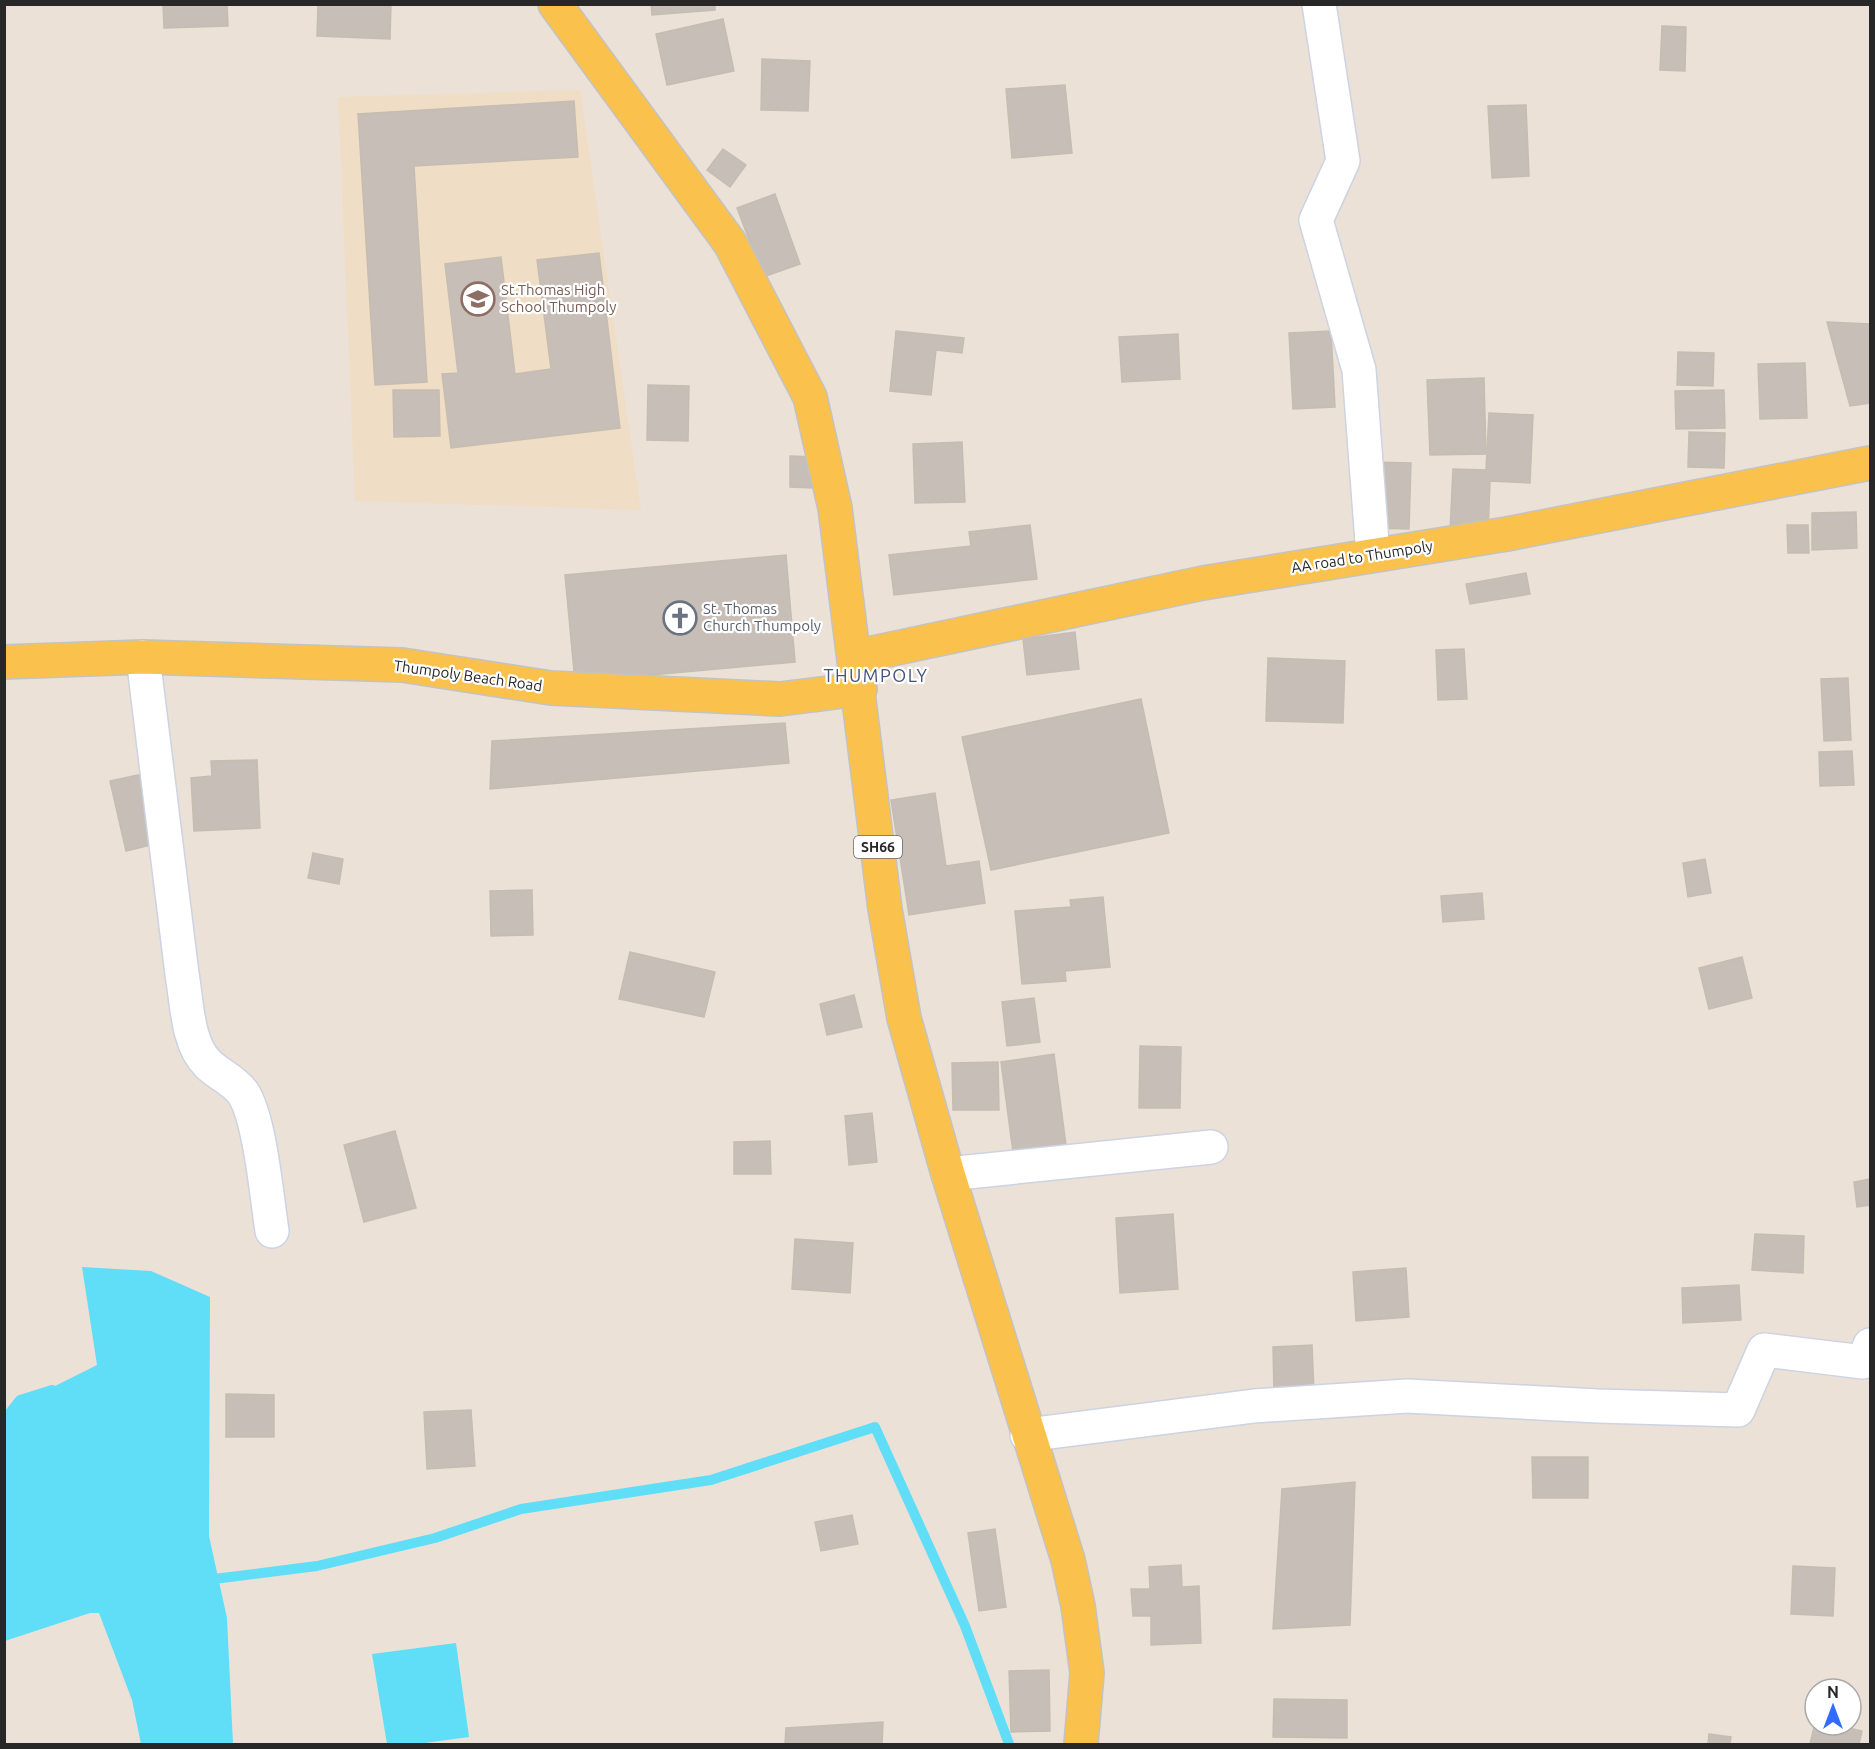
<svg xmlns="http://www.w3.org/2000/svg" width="1875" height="1749" font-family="Ubuntu,sans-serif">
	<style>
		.education { fill: #efddc5 }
		.water { fill: #60def7 }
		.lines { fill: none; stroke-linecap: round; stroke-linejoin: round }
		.stream { stroke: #60def7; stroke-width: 10 }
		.building { fill: #c6beb7; stroke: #c6bdb1; stroke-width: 1.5 }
		.minor-casing { stroke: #ccd3e2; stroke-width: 36 }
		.major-casing { stroke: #c3c3c3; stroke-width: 36 }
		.minor { stroke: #fff; stroke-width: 33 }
		.major { stroke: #fbc14d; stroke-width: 33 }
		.labels { text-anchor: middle; stroke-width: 4.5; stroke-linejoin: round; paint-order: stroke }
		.shield { fill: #fff; stroke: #686868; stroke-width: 1.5 }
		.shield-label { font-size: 14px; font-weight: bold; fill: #272727 }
		.education-label { font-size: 15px; fill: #785e54; stroke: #fff; text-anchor: start }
		.street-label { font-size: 15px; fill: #272727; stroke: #fff }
		.worship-label { font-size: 15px; fill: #5b616d; stroke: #fff; text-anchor: start }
		.quarter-label { font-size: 18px; letter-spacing: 1.5px; fill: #45547b; stroke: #fff }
	</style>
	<rect width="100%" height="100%" fill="#ece1d7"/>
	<!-- education -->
	<path class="education" d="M580 90 641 510 355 501 338 97Z"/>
	<!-- water -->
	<g class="water">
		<path d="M82 1267 151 1271 210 1297 209 1536 227 1618 233 1744H141L132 1700 99 1613H90L5 1641V1411L97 1365Z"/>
		<path d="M456 1643 469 1737 417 1744H387L372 1654Z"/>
	</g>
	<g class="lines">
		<!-- stream -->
		<g class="stream">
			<path d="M4 1420 20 1400 52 1390"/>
			<path d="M206 1580 317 1566 435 1538 521 1509 711 1480 875 1427 965 1626 1009 1744"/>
		</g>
	</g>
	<!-- building -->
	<g class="building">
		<path d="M163 4H227L228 26 164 28Z"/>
		<path d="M318 4H391L390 39 317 36Z"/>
		<path d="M651 4H715V10L652 15Z"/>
		<path d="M723 19 734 71 667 85 656 34Z"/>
		<path d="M1662 26 1686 27 1685 71 1660 70Z"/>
		<path d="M762 59 810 61 808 111 761 110Z"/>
		<path d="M1065 85 1072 153 1012 158 1006 89Z"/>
		<path d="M574 101 578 157 414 166 427 382 375 385 358 114Z"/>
		<path d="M1526 105 1529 176 1492 178 1488 106Z"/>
		<path d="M723 149 746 165 730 187 707 170Z"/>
		<path d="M775 194 800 264 763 277 737 208Z"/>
		<path d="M599 253 620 428 451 448 442 374 458 373 445 264 501 257 515 374 551 369 537 260Z"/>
		<path d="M1827 322 1870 324V403L1850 406Z"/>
		<path d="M896 331 964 338 962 353 936 350 931 395 890 391Z"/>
		<path d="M1331 331 1335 407 1293 409 1289 333Z"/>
		<path d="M1178 334 1180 379 1122 382 1119 337Z"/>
		<path d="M1678 352 1714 353 1713 386 1677 385Z"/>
		<path d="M1805 363 1807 418 1760 419 1758 364Z"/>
		<path d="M1484 378 1486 454 1430 455 1427 380Z"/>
		<path d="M648 385 689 386 688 441 647 440Z"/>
		<path d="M393 390H439L440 436 394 437Z"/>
		<path d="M1724 390 1725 428 1676 429 1675 391Z"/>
		<path d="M1489 413 1533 415 1530 483 1490 481 1488 533 1450 532 1453 469 1486 470Z"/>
		<path d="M1689 432 1725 433 1724 468 1688 467Z"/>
		<path d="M962 442 965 502 915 503 913 444Z"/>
		<path d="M790 456 814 457 813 488 790 487Z"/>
		<path d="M1373 462 1411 463 1409 529 1371 528Z"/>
		<path d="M1856 512 1857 548 1812 550V513Z"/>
		<path d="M1030 525 1037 579 894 595 889 555 971 546 969 532Z"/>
		<path d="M1787 525H1808L1809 553H1788Z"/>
		<path d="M786 555 795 662 575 682 565 575Z"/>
		<path d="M1526 573 1530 594 1470 604 1466 584Z"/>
		<path d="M1075 632 1079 669 1027 675 1023 639Z"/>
		<path d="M1464 649 1467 699 1438 700 1436 650Z"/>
		<path d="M1268 658 1345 661 1343 723 1266 721Z"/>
		<path d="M1848 678 1851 740 1824 741 1821 679Z"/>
		<path d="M1141 699 1169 833 991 870 962 737Z"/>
		<path d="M785 723 789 763 490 789 492 741Z"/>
		<path d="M1852 751 1854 785 1820 786 1819 752Z"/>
		<path d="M257 760 260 828 194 831 191 778 212 776 211 761Z"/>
		<path d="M143 774 159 843 126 851 110 781Z"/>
		<path d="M935 793 946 866 979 861 985 903 909 915 891 800Z"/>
		<path d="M313 853 343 859 339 884 308 878Z"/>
		<path d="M1705 859 1711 893 1688 897 1683 863Z"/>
		<path d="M532 890 533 935 491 936 490 891Z"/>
		<path d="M1482 893 1484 919 1443 922 1441 896Z"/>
		<path d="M1103 897 1110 967 1065 971 1066 981 1022 984 1015 911 1071 907 1070 900Z"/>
		<path d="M630 952 715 972 704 1017 619 999Z"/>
		<path d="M1742 957 1752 998 1709 1009 1699 968Z"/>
		<path d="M854 995 862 1027 827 1035 820 1004Z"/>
		<path d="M1034 998 1040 1042 1007 1046 1002 1002Z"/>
		<path d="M1140 1046 1181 1047 1180 1108H1139Z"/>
		<path d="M1054 1054 1066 1145 1013 1152 1001 1062Z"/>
		<path d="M998 1062 999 1110H953L952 1063Z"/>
		<path d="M872 1113 877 1162 849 1165 845 1116Z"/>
		<path d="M395 1131 416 1208 364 1222 344 1145Z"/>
		<path d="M770 1141 771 1174H734V1142Z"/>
		<path d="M1870 1179V1205L1857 1207 1854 1182Z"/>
		<path d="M1173 1214 1178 1289 1120 1293 1116 1218Z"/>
		<path d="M1755 1234 1804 1236 1803 1273 1752 1270Z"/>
		<path d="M795 1239 853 1243 850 1293 792 1289Z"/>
		<path d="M1406 1268 1409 1317 1356 1321 1353 1272Z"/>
		<path d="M1739 1285 1741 1320 1683 1323 1682 1288Z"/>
		<path d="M1312 1345 1314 1393 1274 1394 1273 1347Z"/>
		<path d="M226 1394 274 1395V1437H226Z"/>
		<path d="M471 1410 475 1466 427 1469 424 1412Z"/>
		<path d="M1532 1457H1588V1498H1533Z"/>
		<path d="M1355 1482 1350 1625 1273 1629 1282 1489Z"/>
		<path d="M852 1515 858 1544 821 1551 815 1522Z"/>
		<path d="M995 1529 1006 1607 979 1611 968 1533Z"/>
		<path d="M1181 1565 1182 1587 1199 1586 1201 1643 1151 1645V1616H1133L1131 1589H1150L1149 1567Z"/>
		<path d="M1793 1566 1835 1568 1833 1616 1791 1614Z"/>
		<path d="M1049 1670 1050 1731 1011 1732 1009 1671Z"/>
		<path d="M1274 1699 1347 1700V1738L1273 1737Z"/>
		<path d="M883 1722 882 1744H785L786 1728Z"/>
		<path d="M1815 1723V1725H1836L1862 1731 1859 1744H1810Z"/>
		<path d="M1709 1734 1731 1737 1730 1744H1708Z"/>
	</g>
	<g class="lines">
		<defs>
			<g id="minor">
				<path d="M1319 4 1343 161 1316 220 1359 370 1373 555"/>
				<path d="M143 657 182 974C187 1002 187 1044 208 1064 219 1075 234 1080 243 1093 260 1118 267 1199 272 1231"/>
				<path d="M948 1174 1211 1147"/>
				<path d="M1027 1435 1254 1406 1407 1396 1598 1406 1738 1410 1764 1350 1863 1362 1870 1345"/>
			</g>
			<g id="major">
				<path d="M555 4 730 243 810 397 835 508 885 909 904 1018 948 1174 1068 1560 1078 1606 1087 1673 1081 1744"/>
				<path d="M854 657 1203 583 1507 534 1870 463"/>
				<path d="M4 662 143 657 402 665 551 688 780 699 860 689"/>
			</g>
		</defs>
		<!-- minor casing -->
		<use href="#minor" class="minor-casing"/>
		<!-- major casing -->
		<use href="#major" class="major-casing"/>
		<!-- minor -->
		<use href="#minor" class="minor"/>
		<!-- major -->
		<use href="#major" class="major"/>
	</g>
	<!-- icons -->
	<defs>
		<symbol id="school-ring" viewBox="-11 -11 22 22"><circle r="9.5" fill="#fff" stroke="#8d6e63" stroke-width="1.5"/><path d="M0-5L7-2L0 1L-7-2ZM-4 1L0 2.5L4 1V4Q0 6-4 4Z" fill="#8d6e63"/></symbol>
		<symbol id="church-ring" viewBox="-11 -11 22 22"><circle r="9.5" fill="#fff" stroke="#6b7280" stroke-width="1.5"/><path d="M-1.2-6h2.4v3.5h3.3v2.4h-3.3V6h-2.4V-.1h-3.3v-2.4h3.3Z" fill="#6b7280"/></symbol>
	</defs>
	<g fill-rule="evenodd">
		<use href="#school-ring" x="459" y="280" width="38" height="38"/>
		<use href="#church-ring" x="661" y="599" width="38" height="38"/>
	</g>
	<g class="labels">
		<!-- shield labels -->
		<rect class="shield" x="854" y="836" width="48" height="22" rx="4.5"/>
		<g class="shield-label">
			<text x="878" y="852">SH66</text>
		</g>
		<!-- education labels -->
		<g class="education-label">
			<text x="501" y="295">St.Thomas High<tspan x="501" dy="17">School Thumpoly</tspan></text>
		</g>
		<!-- street labels -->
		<g class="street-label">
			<text transform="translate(1362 557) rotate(-9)" y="5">AA road to Thumpoly</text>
			<text transform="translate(468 676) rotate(8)" y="5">Thumpoly Beach Road</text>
		</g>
		<!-- worship labels -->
		<g class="worship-label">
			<text x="703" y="614">St. Thomas<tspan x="703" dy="17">Church Thumpoly</tspan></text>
		</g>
		<!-- quarter labels -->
		<g class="quarter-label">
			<text x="876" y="682">THUMPOLY</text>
		</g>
	</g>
	<!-- border -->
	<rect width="1875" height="1749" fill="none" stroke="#272727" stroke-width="12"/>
	<!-- north arrow -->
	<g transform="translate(1833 1707)"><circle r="28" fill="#ffffff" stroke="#a9a9a9" stroke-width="1.5"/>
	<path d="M0-4.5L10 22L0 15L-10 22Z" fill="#316bff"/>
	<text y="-9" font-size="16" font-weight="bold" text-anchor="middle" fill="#272727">N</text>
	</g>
</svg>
